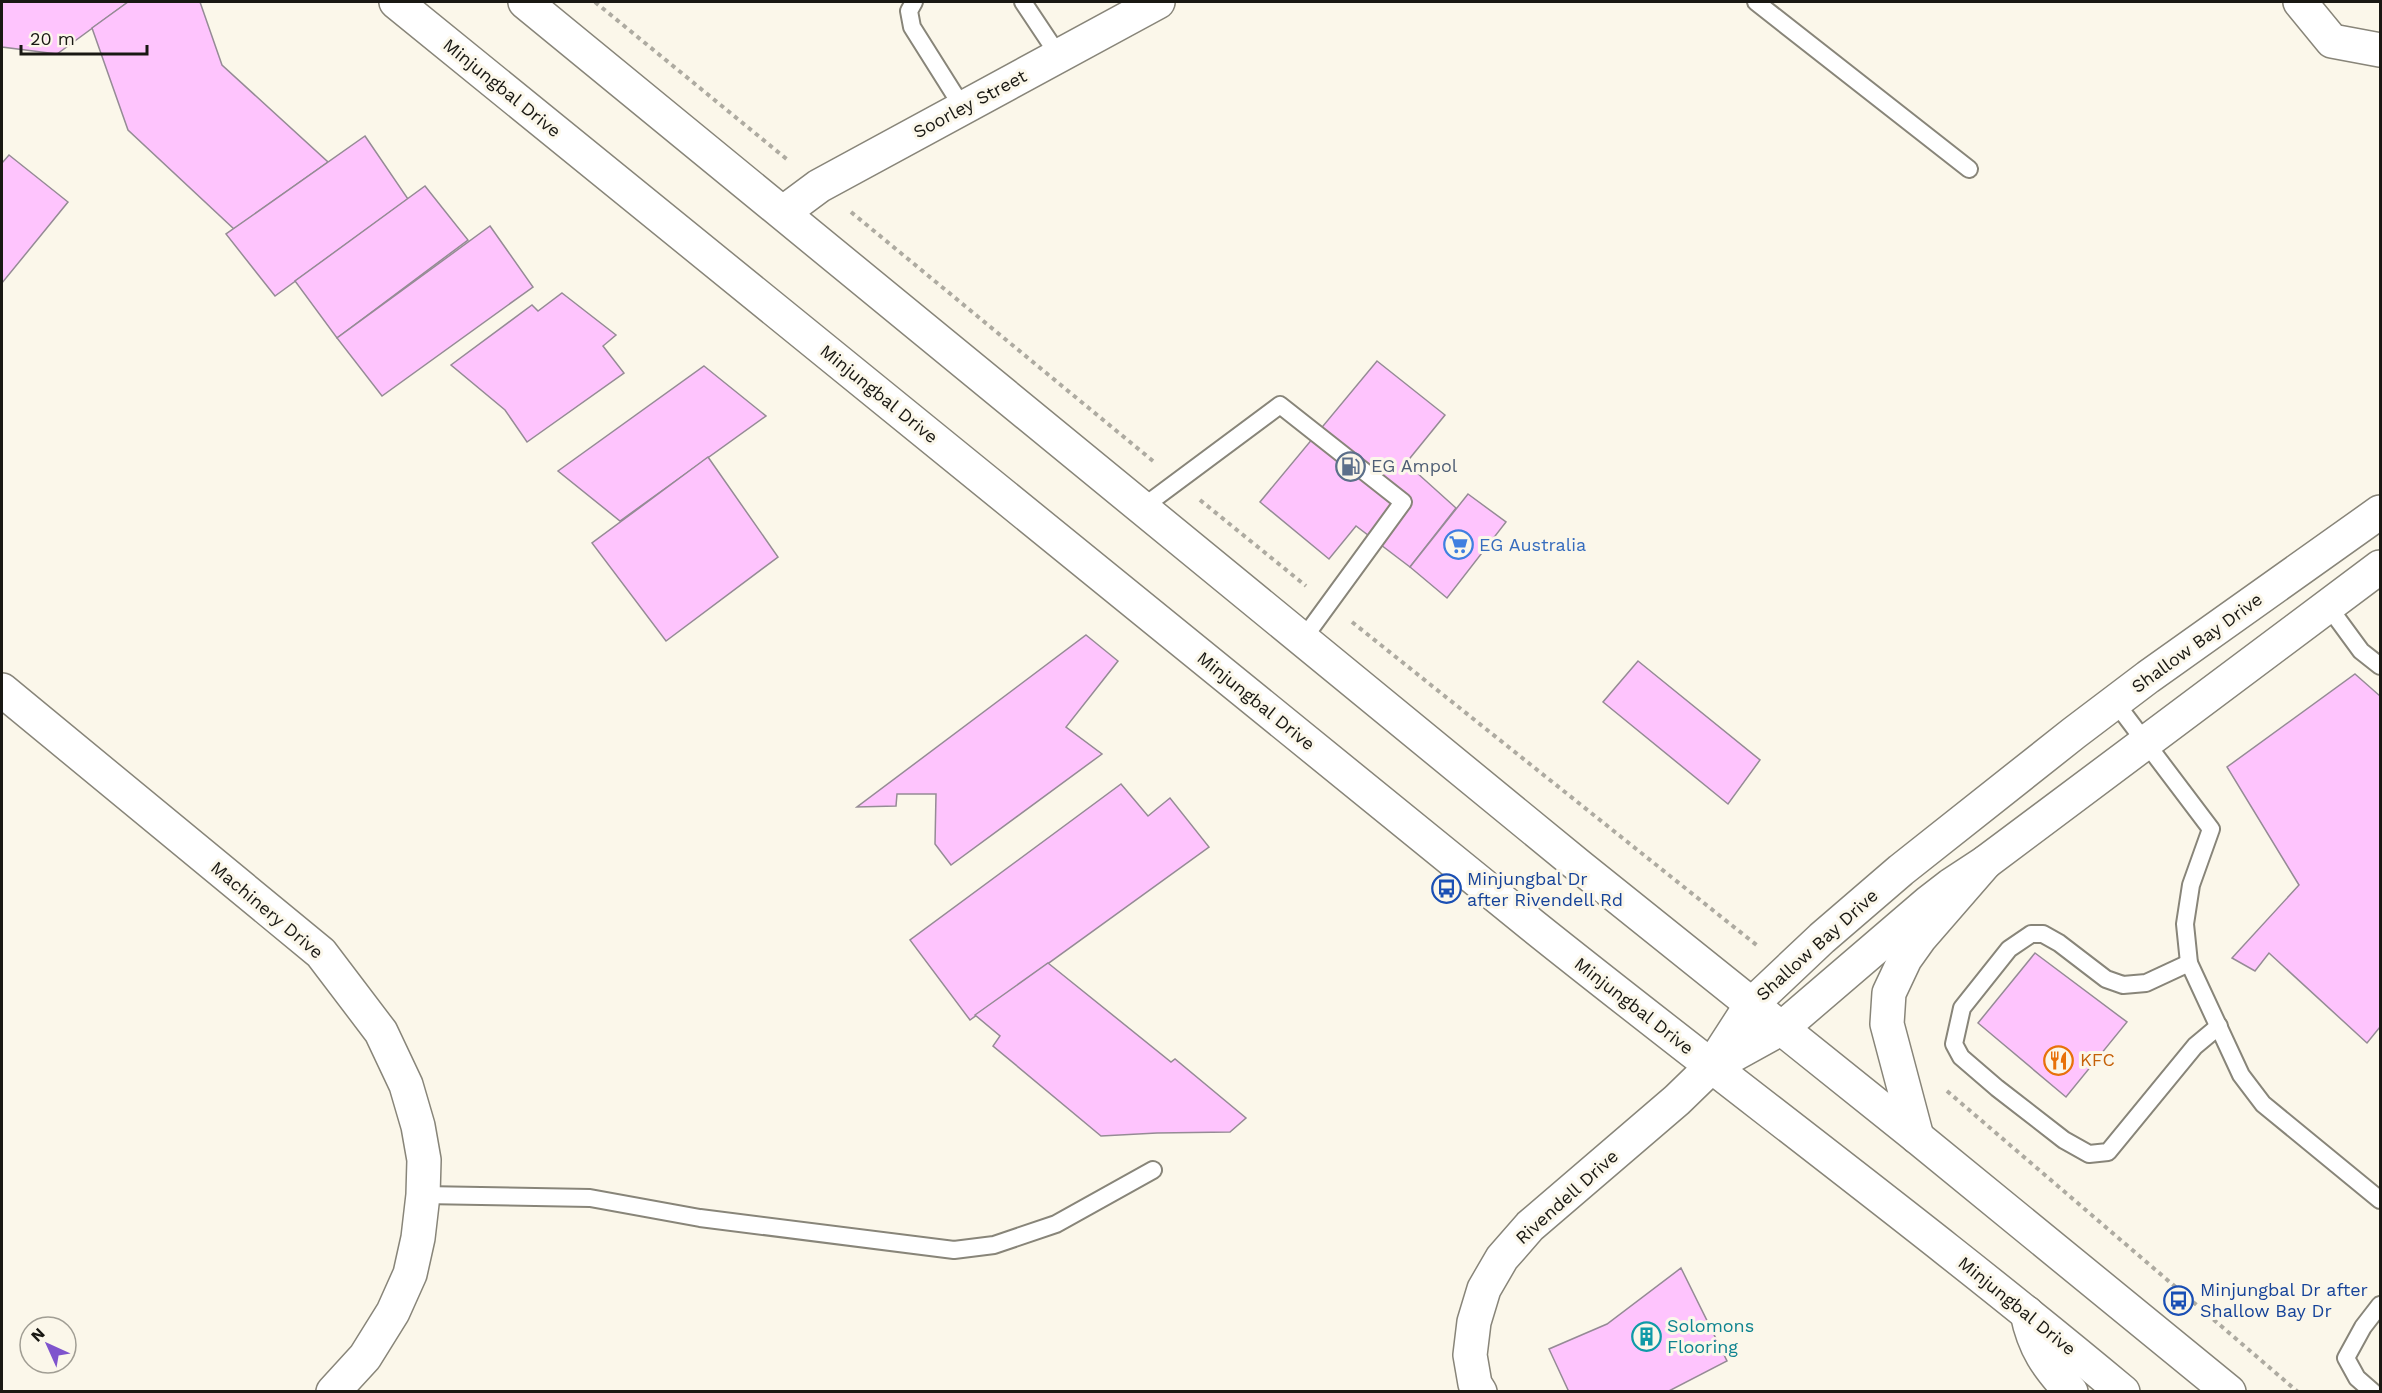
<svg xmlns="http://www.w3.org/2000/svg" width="2382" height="1393" font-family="'Work Sans',sans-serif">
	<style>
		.building { fill: #fec4fd; stroke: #958b95; stroke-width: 1.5 }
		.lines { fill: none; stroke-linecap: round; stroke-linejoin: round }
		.lane-casing { stroke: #888579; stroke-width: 20 }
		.street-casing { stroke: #888579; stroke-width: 36 }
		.secondary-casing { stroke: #888579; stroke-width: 36 }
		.highway-casing { stroke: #888579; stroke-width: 36 }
		.path { stroke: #aeaba1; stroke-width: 4; stroke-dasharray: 4.5 4.5; stroke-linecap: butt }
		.lane { stroke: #fff; stroke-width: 16 }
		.street { stroke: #fff; stroke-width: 33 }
		.secondary { stroke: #fff; stroke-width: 33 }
		.highway { stroke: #fff; stroke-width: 33 }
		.labels { text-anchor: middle; stroke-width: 6; stroke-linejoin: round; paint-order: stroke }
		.street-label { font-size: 18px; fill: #191813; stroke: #fbf7ea }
		.service-label { font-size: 18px; fill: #4e5e75; stroke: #fbf7ea; text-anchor: start }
		.shop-label { font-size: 18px; fill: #366cbe; stroke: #fbf7ea; text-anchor: start }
		.transit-label { font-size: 18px; fill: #164399; stroke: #fbf7ea; text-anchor: start }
		.food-label { font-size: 18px; fill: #c56008; stroke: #fbf7ea; text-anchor: start }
		.culture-label { font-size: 18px; fill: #0d838f; stroke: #fbf7ea; text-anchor: start }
	</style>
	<rect width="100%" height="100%" fill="#fbf7ea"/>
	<!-- building -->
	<g class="building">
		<path d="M2 2H128L57 54 2 47Z"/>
		<path d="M128 2H200L222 65 328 162 234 229 128 130 92 28Z"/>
		<path d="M365 136 408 199 275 296 226 234Z"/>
		<path d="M9 155 68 202 2 283V163Z"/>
		<path d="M425 186 468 240 337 338 295 281Z"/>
		<path d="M490 226 533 287 382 396 337 338Z"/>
		<path d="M562 293 616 335 603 346 624 373 527 442 505 410 451 365 532 305 538 311Z"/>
		<path d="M1377 361 1445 415 1406 463 1456 508 1410 567 1356 526 1329 559 1260 502Z"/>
		<path d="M704 366 766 416 620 521 558 471Z"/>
		<path d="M708 457 778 557 666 641 592 543Z"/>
		<path d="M1468 494 1506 522 1447 598 1410 567Z"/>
		<path d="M1086 635 1118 661 1066 727 1102 754 951 865 935 844 936 794H897L896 806 857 807Z"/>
		<path d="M1638 661 1760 760 1728 804 1603 702Z"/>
		<path d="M2355 674 2380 696V1027L2367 1043 2269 953 2255 971 2232 958 2299 885 2227 767Z"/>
		<path d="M1121 784 1148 816 1170 798 1209 847 970 1020 910 940Z"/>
		<path d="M2035 953 2127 1022 2066 1097 1978 1023Z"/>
		<path d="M1048 963 1171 1062 1175 1059 1246 1118 1230 1132 1157 1133 1101 1136 993 1046 1000 1036 975 1015Z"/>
		<path d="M1681 1268 1727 1361 1667 1392H1569L1549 1349 1607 1324Z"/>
	</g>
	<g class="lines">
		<defs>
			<g id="lane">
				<path d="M914 2 909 11 912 27 963 108"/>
				<path d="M1023 2 1059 56"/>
				<path d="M1756 2 1969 169"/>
				<path d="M1143 507 1280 405 1403 502 1303 639"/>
				<path d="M2328 606 2361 651 2380 666"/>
				<path d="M2115 702 2211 829 2191 885 2185 924 2189 963 2241 1075 2263 1104 2380 1200"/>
				<path d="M2189 963 2146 983 2123 985 2106 979 2059 943 2043 934H2031L2009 949 1962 1008 1954 1044 1961 1057 1997 1088 2064 1140 2089 1154 2108 1152 2195 1046 2219 1026"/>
				<path d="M423 1195 590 1198 700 1218 954 1250 994 1245 1056 1224 1153 1170"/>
				<path d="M2373 1392 2357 1378 2346 1358 2363 1327 2380 1305"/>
			</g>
			<g id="street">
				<path d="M2300 2 2332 41 2380 50"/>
				<path d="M784 212 819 186 1158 2"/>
				<path d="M2 690 321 953 381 1032 406 1085 418 1126 424 1160 423 1195 418 1238 410 1274 393 1312 365 1357 333 1392"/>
				<path d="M1715 1065 1782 1028 1929 902 1951 885 1986 862 2380 567"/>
				<path d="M1480 1392 1475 1384 1470 1355 1474 1322 1484 1289 1502 1258 1530 1226 1677 1100 1711 1067 1751 1005 1822 938 1901 870 2074 733 2148 677 2380 512"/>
			</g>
			<g id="secondary">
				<path d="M396 2 1532 925C1728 1082 1930 1231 2123 1392"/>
				<path d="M525 2 1579 866 1917 1137 2229 1392"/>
				<path d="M1917 1137 1887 1024 1889 993 1905 959 1920 938 1986 862"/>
			</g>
			<path id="highway" d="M2027 1313C2034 1348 2047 1366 2071 1392"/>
		</defs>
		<!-- lane casing -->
		<use href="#lane" class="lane-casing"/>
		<!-- street casing -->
		<use href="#street" class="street-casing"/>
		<!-- secondary casing -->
		<use href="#secondary" class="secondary-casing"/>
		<!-- highway casing -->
		<use href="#highway" class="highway-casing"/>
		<!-- path -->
		<g class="path">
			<path d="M595 2 789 161"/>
			<path d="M851 212 1153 461"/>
			<path d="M1200 500 1306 586"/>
			<path d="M1352 622 1759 947"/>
			<path d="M1947 1091 2298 1392"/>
		</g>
		<!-- lane -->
		<use href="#lane" class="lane"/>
		<!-- street -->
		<use href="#street" class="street"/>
		<!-- secondary -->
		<use href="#secondary" class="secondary"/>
		<!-- highway -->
		<use href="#highway" class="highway"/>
	</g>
	<!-- icons -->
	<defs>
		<symbol id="fuel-ring" viewBox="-11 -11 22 22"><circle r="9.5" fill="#fbf7ea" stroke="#5c6f8a" stroke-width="1.5"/><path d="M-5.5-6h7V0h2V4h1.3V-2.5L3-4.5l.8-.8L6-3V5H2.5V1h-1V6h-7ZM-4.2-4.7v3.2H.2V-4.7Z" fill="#5c6f8a"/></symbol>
		<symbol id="supermarket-ring" viewBox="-11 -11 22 22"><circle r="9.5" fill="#fbf7ea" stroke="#3f7fe0" stroke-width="1.5"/><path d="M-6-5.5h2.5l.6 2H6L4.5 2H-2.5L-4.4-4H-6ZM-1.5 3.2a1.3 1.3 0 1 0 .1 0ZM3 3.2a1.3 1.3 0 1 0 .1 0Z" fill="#3f7fe0"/></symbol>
		<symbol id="bus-ring" viewBox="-11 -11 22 22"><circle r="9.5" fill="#fbf7ea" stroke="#1a4fb4" stroke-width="1.5"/><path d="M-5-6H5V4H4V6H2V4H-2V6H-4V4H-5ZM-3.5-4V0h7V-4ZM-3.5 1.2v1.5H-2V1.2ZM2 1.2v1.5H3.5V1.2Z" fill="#1a4fb4"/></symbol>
		<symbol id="restaurant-ring" viewBox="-11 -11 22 22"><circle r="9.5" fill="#fbf7ea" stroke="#e8710a" stroke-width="1.5"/><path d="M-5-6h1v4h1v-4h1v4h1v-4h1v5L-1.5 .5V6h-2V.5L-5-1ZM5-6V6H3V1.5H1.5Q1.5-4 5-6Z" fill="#e8710a"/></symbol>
		<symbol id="building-ring" viewBox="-11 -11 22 22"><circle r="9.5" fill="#fbf7ea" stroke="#0f9aa8" stroke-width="1.5"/><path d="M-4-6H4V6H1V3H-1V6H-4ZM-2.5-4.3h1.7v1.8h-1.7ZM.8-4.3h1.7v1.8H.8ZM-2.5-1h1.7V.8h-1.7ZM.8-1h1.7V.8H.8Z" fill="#0f9aa8"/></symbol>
	</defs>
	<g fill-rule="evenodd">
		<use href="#fuel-ring" x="1334" y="450" width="33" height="33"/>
		<use href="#supermarket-ring" x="1442" y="528" width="33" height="33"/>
		<use href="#bus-ring" x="1430" y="872" width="33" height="33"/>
		<use href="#restaurant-ring" x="2042" y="1044" width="33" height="33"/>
		<use href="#bus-ring" x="2162" y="1284" width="33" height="33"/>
		<use href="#building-ring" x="1630" y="1320" width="33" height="33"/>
	</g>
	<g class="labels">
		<!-- street labels -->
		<g class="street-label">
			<text transform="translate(502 88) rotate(39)" y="6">Minjungbal Drive</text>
			<text transform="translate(970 104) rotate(-28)" y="6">Soorley Street</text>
			<text transform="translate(879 394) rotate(39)" y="6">Minjungbal Drive</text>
			<text transform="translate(2197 643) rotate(-36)" y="6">Shallow Bay Drive</text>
			<text transform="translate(1256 701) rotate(39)" y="6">Minjungbal Drive</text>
			<text transform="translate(267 910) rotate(40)" y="6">Machinery Drive</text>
			<text transform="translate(1817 945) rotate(-42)" y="6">Shallow Bay Drive</text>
			<text transform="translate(1634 1006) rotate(38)" y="6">Minjungbal Drive</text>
			<text transform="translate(1567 1197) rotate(-42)" y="6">Rivendell Drive</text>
			<text transform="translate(2017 1306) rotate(39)" y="6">Minjungbal Drive</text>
		</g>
		<!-- service labels -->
		<g class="service-label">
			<text x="1371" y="472">EG Ampol</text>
		</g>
		<!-- shop labels -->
		<g class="shop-label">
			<text x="1479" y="551">EG Australia</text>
		</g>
		<!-- transit labels -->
		<g class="transit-label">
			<text x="1467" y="885">Minjungbal Dr<tspan x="1467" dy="21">after Rivendell Rd</tspan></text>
			<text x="2200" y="1296">Minjungbal Dr after<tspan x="2200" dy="21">Shallow Bay Dr</tspan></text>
		</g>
		<!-- food labels -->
		<g class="food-label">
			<text x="2080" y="1066">KFC</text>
		</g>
		<!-- culture labels -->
		<g class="culture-label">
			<text x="1667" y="1332">Solomons<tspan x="1667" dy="21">Flooring</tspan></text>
		</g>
	</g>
	<!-- border -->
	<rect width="2382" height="1393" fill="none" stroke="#191813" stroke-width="6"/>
	<!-- north arrow -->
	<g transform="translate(48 1345) rotate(315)"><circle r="28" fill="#fbf7ea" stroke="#a19e94" stroke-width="1.5"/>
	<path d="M0-4.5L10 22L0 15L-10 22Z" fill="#7f54cd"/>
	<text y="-9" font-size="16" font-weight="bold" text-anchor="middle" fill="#191813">N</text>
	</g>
	<!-- scale -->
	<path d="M21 45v9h126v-9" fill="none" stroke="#191813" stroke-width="3"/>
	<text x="30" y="45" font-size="18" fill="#191813" stroke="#fbf7ea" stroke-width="4.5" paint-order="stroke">20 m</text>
</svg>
